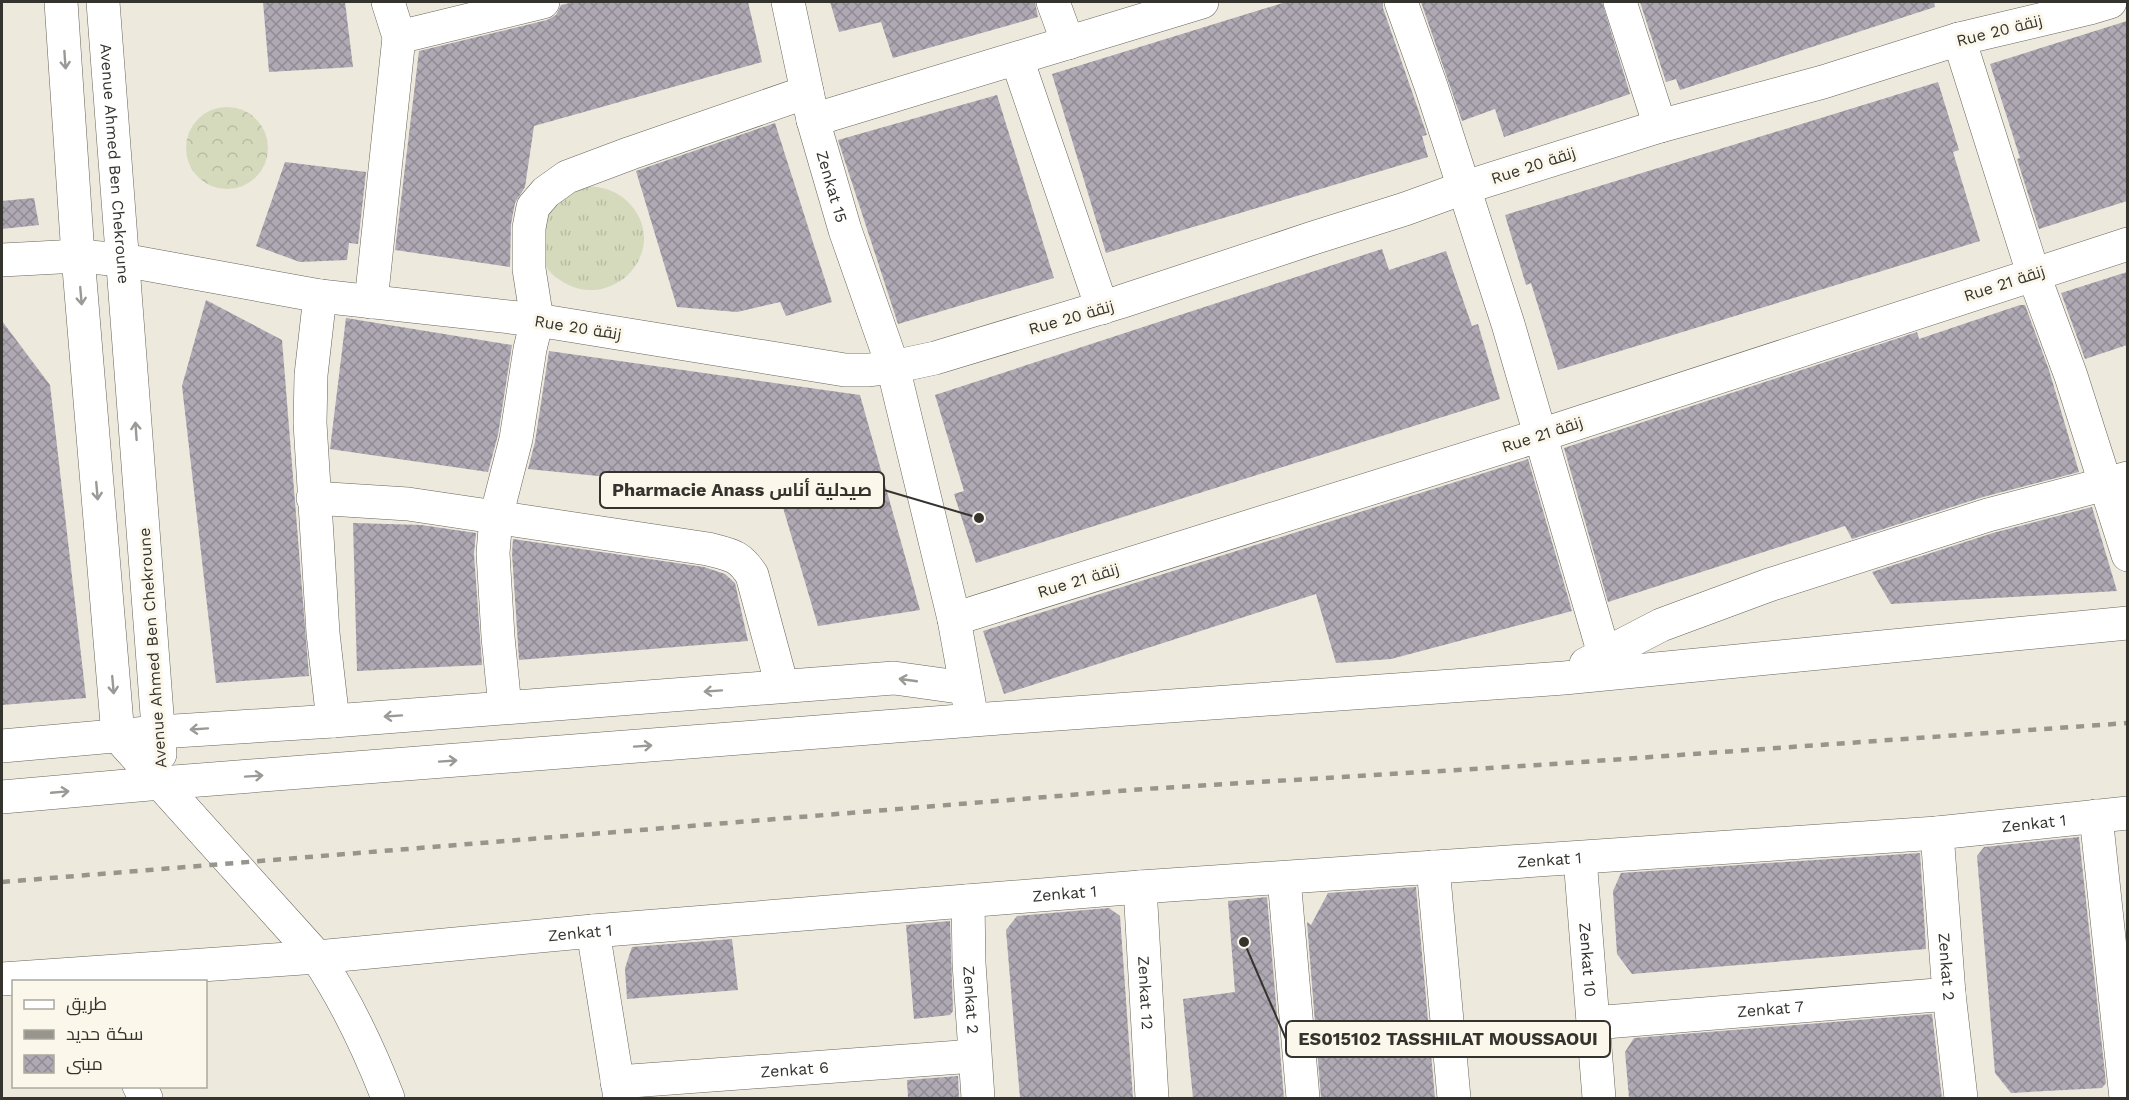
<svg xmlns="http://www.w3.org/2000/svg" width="2129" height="1100" font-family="'Work Sans',Cairo,sans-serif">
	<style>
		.grass { fill: url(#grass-tufts) }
		.forest { fill: url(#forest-crowns) }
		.building { fill: url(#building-cross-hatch) }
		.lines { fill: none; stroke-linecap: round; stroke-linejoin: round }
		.street-casing { stroke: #67645a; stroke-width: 34 }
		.street { stroke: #fff; stroke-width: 33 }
		.rail { stroke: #97958c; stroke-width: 4.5; stroke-dasharray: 8 8; stroke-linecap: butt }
		.oneway { stroke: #9a9996 }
		.labels { text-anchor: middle; stroke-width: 6; stroke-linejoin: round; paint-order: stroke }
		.street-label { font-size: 16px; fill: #34332e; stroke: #fbf7ea }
		.leader { fill: none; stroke: #34332e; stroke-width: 2 }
		.callout-dot { fill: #34332e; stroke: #fbf7ea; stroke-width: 2 }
		.callout { fill: #fbf7ea; stroke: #34332e; stroke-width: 2 }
		.callout-label { font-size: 18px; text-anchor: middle; font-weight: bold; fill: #34332e }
	</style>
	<defs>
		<pattern id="grass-tufts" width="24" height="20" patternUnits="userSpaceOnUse" patternTransform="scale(1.5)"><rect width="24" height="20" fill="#d6dabc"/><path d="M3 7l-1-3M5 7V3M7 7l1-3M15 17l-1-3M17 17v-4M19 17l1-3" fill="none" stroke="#b8bca2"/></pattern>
		<pattern id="forest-crowns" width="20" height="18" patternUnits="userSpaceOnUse" patternTransform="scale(1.5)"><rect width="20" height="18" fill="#d6dabc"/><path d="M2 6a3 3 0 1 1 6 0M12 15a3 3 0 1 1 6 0" fill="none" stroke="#b8bca2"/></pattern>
		<pattern id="building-cross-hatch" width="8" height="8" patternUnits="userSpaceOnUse" patternTransform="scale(1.5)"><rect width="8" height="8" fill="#afa9b4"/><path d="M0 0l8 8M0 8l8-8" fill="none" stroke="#8f8a93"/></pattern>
	</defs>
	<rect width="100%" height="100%" fill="#ede9dd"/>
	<!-- grass -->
	<path class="grass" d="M582 186C603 186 621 191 634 209 668 255 609 314 560 280 553 276 544 267 543 259 540 245 544 228 544 213Z"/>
	<!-- forest -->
	<circle class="forest" cx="227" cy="148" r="41"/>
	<!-- building -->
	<g class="building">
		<path d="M263 2H345L353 67 269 72Z"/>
		<path d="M574 2H748L762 62 534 126 525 187 515 203 511 224 510 267 395 250 419 51 547 20 556 15 561 5Z"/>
		<path d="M830 2H1035L1038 17 893 58 881 22 839 32Z"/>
		<path d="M1286 2H1383V8L1427 135 1422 136 1428 157 1106 253 1052 74Z"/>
		<path d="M1421 2H1602L1630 94 1504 137 1495 109 1462 121Z"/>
		<path d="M1640 2H1934L1935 7 1680 90 1676 79 1666 82Z"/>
		<path d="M2127 21V201L2039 229 2017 159 2020 158 1990 64Z"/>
		<path d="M1938 82 1959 150 1953 152 1980 241 1558 370 1531 283 1526 285 1505 215Z"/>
		<path d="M997 95 1054 278 898 324 838 140Z"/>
		<path d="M775 123 832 302 786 316 780 302 737 312 677 307 636 171Z"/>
		<path d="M285 162 366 172 358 244 349 243 347 260 300 262 256 246Z"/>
		<path d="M34 198 39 225 2 229V201Z"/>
		<path d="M1382 249 1389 270 1446 251 1472 326 1478 324 1500 399 976 563 954 494 964 491 935 395Z"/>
		<path d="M2127 272V345L2085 359 2061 293Z"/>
		<path d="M206 300 282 340 309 676 216 683 182 386Z"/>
		<path d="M2020 305H2025L2049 370 2079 472 1983 497 1852 539 1845 526 1608 602 1564 448 1917 332 1919 339Z"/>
		<path d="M346 318 512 345 498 435 488 472 330 449Z"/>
		<path d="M2 321 50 385 86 698 2 705Z"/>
		<path d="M549 351 860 395 920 610 818 626 779 494 528 469 535 442Z"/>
		<path d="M1528 459 1572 611 1391 659 1336 663 1316 594 1004 694 983 631Z"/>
		<path d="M2092 507 2117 591 1891 604 1872 572 1993 533Z"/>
		<path d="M353 523 421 525 476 533 474 554 482 665 357 671Z"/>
		<path d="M513 539 704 567 725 574 735 583 748 641 519 660 512 553Z"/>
		<path d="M2079 837 2106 1083 2102 1088 2011 1093 1995 1073 1977 856 1984 847Z"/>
		<path d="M1920 853 1926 949 1632 974 1617 954 1613 891 1621 873Z"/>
		<path d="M1416 887 1435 1098H1321L1307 922 1311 925 1328 893Z"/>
		<path d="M1267 897 1284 1098H1193L1183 999 1235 992 1228 901Z"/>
		<path d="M1109 908 1120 916 1133 1098H1020L1006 930 1017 916Z"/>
		<path d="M950 921 953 1011 950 1015 914 1019 906 925Z"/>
		<path d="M732 939 738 990 627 999 625 968 632 947Z"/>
		<path d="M1932 1014 1942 1098H1629L1625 1052 1634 1038Z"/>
		<path d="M958 1076 959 1098H908L907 1080Z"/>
	</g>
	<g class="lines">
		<defs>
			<g id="street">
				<path d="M61 2 78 256 118 736 317 957C347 1002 369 1049 388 1098"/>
				<path id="s1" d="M103 2 160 754"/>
				<path id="s2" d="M788 2 813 120 845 230 893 367 954 619 970 708"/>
				<path d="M1053 2 1068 43"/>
				<path d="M1401 2 1432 89 1508 324 1604 654"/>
				<path d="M1620 2 1660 126"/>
				<path d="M399 37 543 2"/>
				<path d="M1959 39 2033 273 2071 376 2128 555"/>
				<path d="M1017 59 1102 308"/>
				<path d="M813 120 1202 2"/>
				<path d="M2 260 78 256 123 260 320 296 537 320 845 370H869L893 367 935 358 1120 302 1313 238 1405 209 1463 188 1660 126 1823 82 1959 39 2090 8 2110 2"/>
				<path d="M320 296 311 375 310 423 323 633 333 721"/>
				<path d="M371 302 399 37 388 2"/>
				<path d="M313 498 408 504 708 549C731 555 739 555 752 575L782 686"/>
				<path d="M954 619 1541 435 2128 244"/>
				<path d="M1586 664 1661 625 1769 585 1988 515 2128 478"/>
				<path d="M505 707 498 637 493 553 496 517 516 439 530 349 537 320 529 269V228L533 207 546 192 567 177 631 153 807 92"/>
				<path d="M2 746 159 732 333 721 894 678 966 688"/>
				<path d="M2 797 161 783 973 720 1564 678 2128 623"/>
				<path d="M2096 816 2126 1098"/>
				<path id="s3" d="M1937 833 1949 994 1961 1098"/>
				<path id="s4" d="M1580 858 1599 1098"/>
				<path d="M1433 867 1454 1098"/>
				<path d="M1284 878 1303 1098"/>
				<path id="s5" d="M1140 887 1152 1098"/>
				<path id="s6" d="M968 901 969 963 978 1098"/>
				<path d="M593 931 620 1098"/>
				<path id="s7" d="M2 979 317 957 593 931 1140 887 1937 833 2128 813"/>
				<path id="s8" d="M1593 1023 1949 994"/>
				<path id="s9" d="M617 1082 974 1056"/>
				<path d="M139 1086 146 1098"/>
			</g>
		</defs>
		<!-- street casing -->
		<use href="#street" class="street-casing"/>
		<!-- street -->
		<use href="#street" class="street"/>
		<!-- rail -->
		<path class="rail" d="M2 882 1144 789 1539 765 2128 723"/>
	</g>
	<!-- one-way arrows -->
	<defs><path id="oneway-shaft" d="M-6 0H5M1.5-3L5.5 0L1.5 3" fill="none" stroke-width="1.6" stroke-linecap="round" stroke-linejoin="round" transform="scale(1.5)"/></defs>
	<g class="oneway">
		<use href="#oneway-shaft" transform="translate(65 60) rotate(86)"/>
		<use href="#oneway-shaft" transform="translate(81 296) rotate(85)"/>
		<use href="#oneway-shaft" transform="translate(136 431) rotate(-94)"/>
		<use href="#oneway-shaft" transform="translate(97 491) rotate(85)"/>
		<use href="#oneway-shaft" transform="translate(908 680) rotate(-172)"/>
		<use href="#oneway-shaft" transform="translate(113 685) rotate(85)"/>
		<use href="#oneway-shaft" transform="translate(713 691) rotate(176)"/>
		<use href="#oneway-shaft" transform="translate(393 716) rotate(176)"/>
		<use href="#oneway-shaft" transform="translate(199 729) rotate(176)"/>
		<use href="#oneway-shaft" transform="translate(643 746) rotate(-4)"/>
		<use href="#oneway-shaft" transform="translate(448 761) rotate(-4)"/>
		<use href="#oneway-shaft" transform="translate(254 776) rotate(-4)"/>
		<use href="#oneway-shaft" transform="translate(60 792) rotate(-5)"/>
	</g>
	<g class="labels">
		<!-- street labels -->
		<g class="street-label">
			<text transform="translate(1999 30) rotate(-14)" y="6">Rue 20 زنقة</text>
			<text dy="6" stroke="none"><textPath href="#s1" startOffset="162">Avenue Ahmed Ben Chekroune</textPath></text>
			<text transform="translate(1533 165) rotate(-18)" y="6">Rue 20 زنقة</text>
			<text dy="6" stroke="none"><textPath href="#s2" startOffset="190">Zenkat 15</textPath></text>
			<text transform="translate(2004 283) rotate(-18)" y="6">Rue 21 زنقة</text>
			<text transform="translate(1071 317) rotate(-16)" y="6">Rue 20 زنقة</text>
			<text transform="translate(578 327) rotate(9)" y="6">Rue 20 زنقة</text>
			<text transform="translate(1542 434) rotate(-18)" y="6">Rue 21 زنقة</text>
			<text transform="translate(1078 580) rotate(-17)" y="6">Rue 21 زنقة</text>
			<text transform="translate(152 648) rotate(-94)" y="6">Avenue Ahmed Ben Chekroune</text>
			<text dy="6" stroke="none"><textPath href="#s7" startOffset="2038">Zenkat 1</textPath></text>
			<text dy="6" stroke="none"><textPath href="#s7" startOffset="1552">Zenkat 1</textPath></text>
			<text dy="6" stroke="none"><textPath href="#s7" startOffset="1066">Zenkat 1</textPath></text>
			<text dy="6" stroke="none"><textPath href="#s7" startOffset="580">Zenkat 1</textPath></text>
			<text dy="6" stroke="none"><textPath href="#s4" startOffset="102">Zenkat 10</textPath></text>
			<text dy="6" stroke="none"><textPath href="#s3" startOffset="134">Zenkat 2</textPath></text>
			<text dy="6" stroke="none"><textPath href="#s5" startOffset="106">Zenkat 12</textPath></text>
			<text dy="6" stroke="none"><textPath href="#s6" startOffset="99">Zenkat 2</textPath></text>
			<text dy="6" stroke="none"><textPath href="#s8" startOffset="178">Zenkat 7</textPath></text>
			<text dy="6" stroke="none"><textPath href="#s9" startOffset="178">Zenkat 6</textPath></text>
		</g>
	</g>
	<!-- callouts -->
	<path class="leader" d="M979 518L884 490M1244 942L1286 1039"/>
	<g class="callout-dot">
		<circle cx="979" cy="518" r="6"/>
		<circle cx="1244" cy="942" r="6"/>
	</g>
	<g class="callout">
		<rect x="600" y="472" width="284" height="36" rx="6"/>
		<rect x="1286" y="1021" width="324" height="36" rx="6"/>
	</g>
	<g class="callout-label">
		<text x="742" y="496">Pharmacie Anass صيدلية أناس</text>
		<text x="1448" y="1045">ES015102 TASSHILAT MOUSSAOUI</text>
	</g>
	<!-- border -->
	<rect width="2129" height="1100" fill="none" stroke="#34332e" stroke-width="6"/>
	<!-- legend -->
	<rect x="12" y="980" width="195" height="108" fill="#fbf7ea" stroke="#aba99f" stroke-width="1.5"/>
	<rect x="24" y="1000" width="30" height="9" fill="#ffffff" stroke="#aba99f" stroke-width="1.5"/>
	<text x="66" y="1010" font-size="18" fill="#34332e">طريق</text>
	<rect x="24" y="1030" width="30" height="9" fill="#97958c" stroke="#aba99f" stroke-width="1.5"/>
	<text x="66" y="1040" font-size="18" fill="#34332e">سكة حديد</text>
	<rect x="24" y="1055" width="30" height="18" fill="url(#building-cross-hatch)" stroke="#aba99f" stroke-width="1.5"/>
	<text x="66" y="1070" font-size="18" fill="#34332e">مبنى</text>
</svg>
